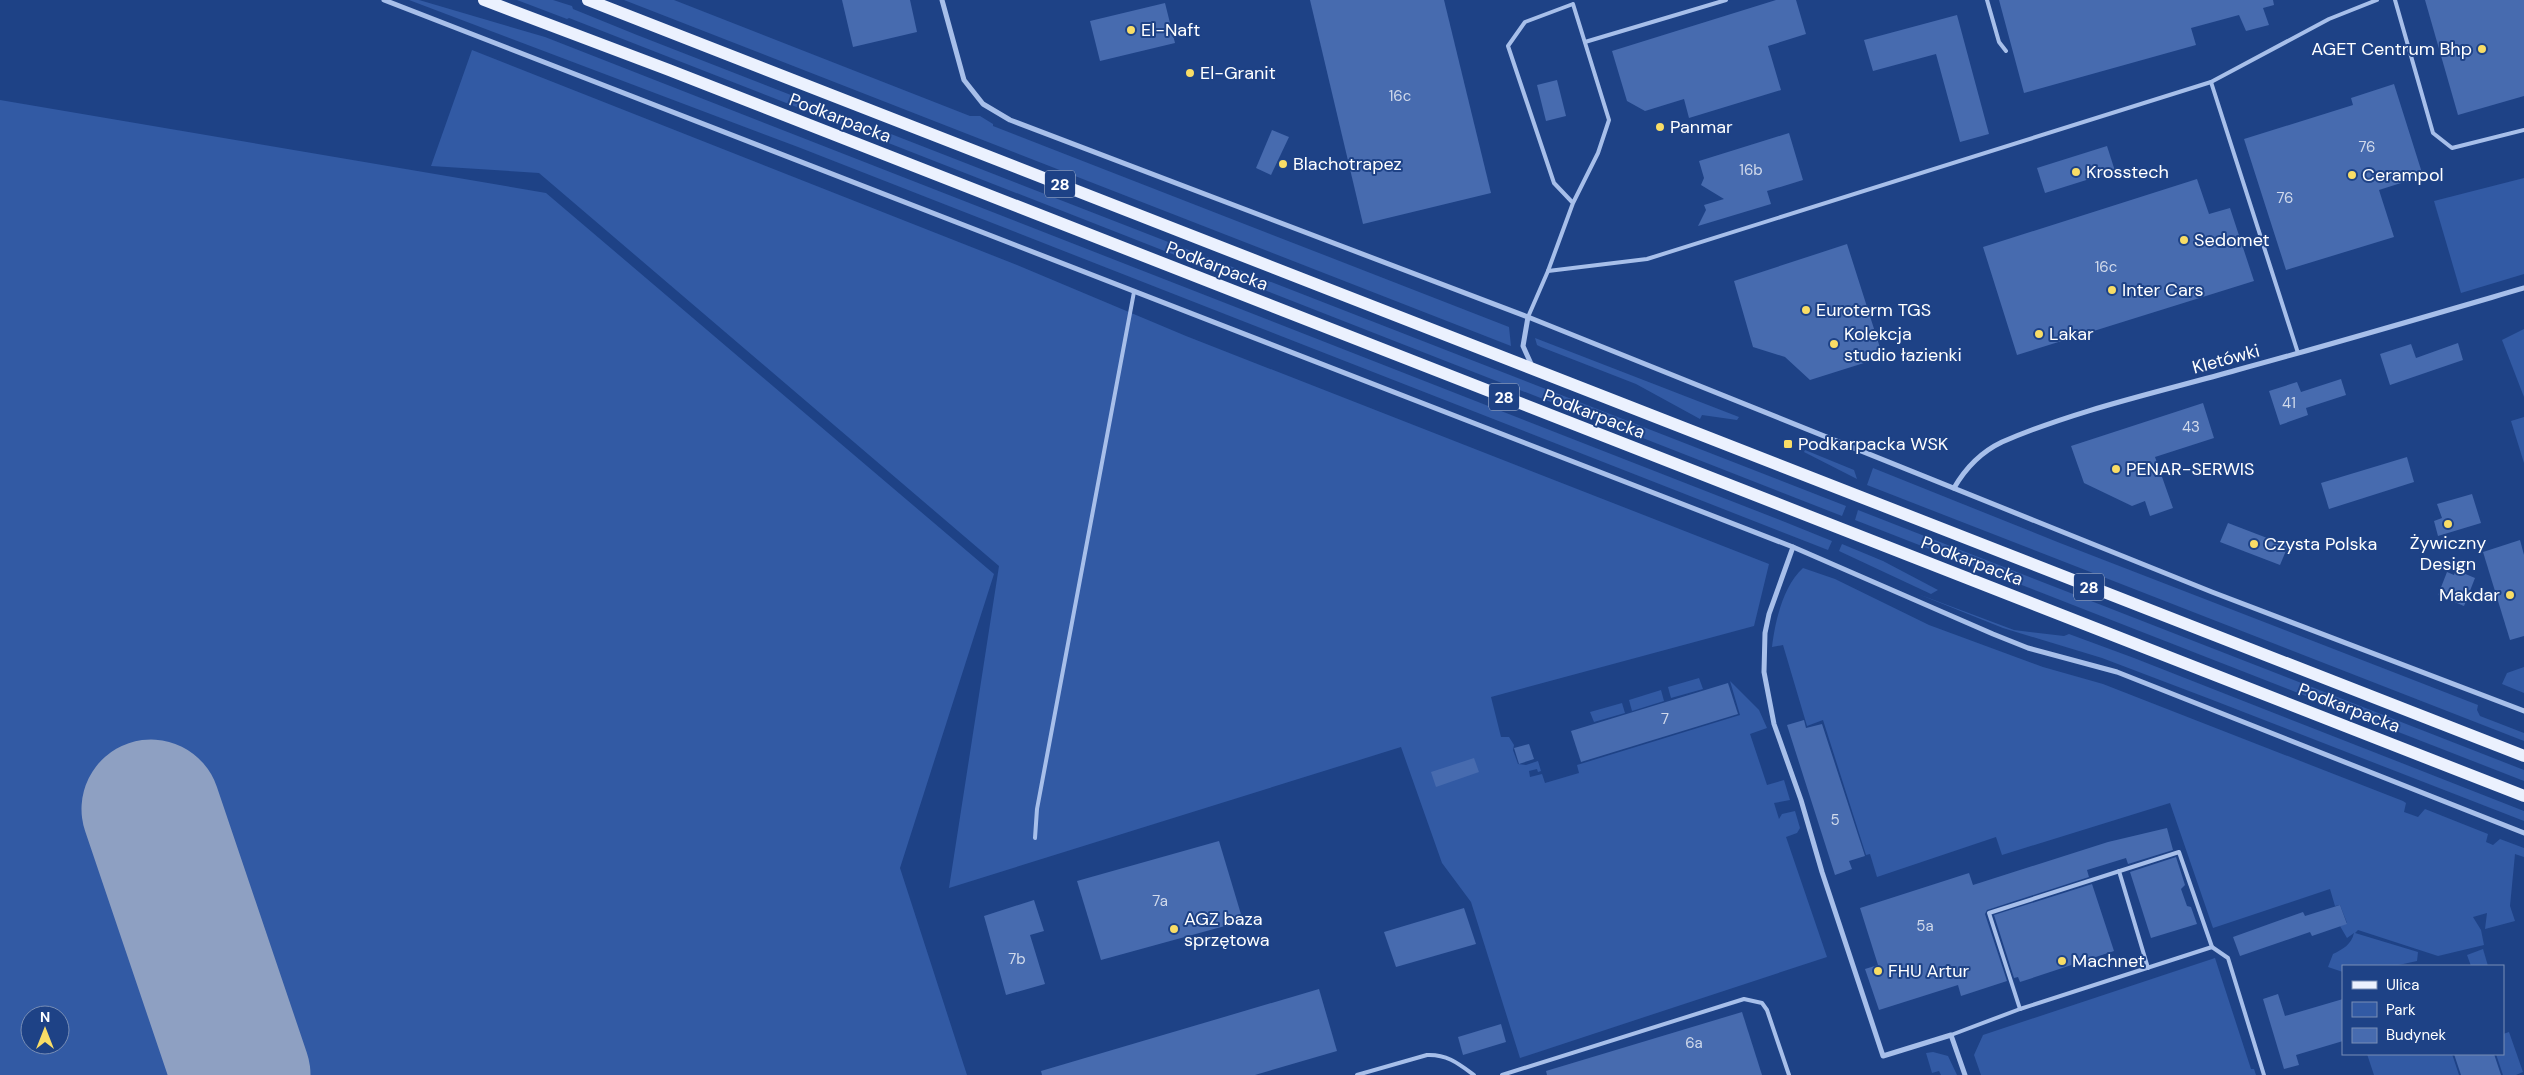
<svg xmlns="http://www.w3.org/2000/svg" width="2524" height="1075" font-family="'DM Sans',sans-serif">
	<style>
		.green { fill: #325aa4; fill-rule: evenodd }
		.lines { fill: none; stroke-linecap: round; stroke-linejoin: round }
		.runway { stroke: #8ea0c2; stroke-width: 139 }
		.building { fill: #476baf }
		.service { stroke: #a7bfea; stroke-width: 4 }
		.minor { stroke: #a7bfea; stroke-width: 5 }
		.primary { stroke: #ebf1fe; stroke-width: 12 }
		.poi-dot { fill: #f9dd66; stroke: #1e4286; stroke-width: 2 }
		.labels { text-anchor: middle; stroke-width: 4; stroke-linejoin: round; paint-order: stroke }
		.number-label { font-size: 15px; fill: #d1daeb }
		.shield { fill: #1e4286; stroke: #bcc6db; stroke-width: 1 }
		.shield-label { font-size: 16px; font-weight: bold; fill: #fff }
		.poi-label { font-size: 18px; fill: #fff; stroke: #1e4286; text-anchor: start }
		.street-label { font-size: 18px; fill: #fff; stroke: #1e4286 }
	</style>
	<rect width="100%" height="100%" fill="#1e4286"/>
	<!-- green -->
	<g class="green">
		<path d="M409 0H419L545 37 1785 522 1832 541 1828 550 798 147Z"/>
		<path d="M517 0H553L572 6 573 9 637 35 1846 506 1842 516 569 18 567 19Z"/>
		<path d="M624 0H674L970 116H980L993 124V126L1509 327 1511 346Z"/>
		<path d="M472 50 1017 265 1186 336 1769 564 1754 626 1491 697 1501 737H1509L1514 745 1513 750 1518 764 1526 765 1538 761 1541 771 1538 772 1537 769 1529 771 1530 777 1542 774 1545 783 1579 773 1577 765 1740 715 1730 681 1759 710 1767 728 1750 734 1767 785 1784 780 1790 800 1774 803 1779 819 1782 814 1795 811 1800 828 1797 833 1786 837 1827 957 1520 1058 1471 902 1442 863 1401 747 949 888 999 566 539 173 431 166Z"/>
		<path d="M0 100 546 193 994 574 900 868 967 1075H0ZM30 1015H60V1045H30Z"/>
		<path d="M2524 178V274L2461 293 2434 201Z"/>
		<path d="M2524 329V397L2502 340Z"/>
		<path d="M1535 338 1739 417 1737 420 1702 415 1700 419 1636 384 1541 347 1537 345Z"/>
		<path d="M2524 417V463L2511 421Z"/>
		<path d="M1805 450 1854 470 1857 479 1804 452Z"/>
		<path d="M1873 468 2060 543 2478 705 2477 710 2480 716 2524 733V741L1867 485Z"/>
		<path d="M1858 510 2524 770V781L1855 520Z"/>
		<path d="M1842 544 1883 561 1938 590 1931 594 1839 551Z"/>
		<path d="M1803 568 1835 579 1929 625 2043 667 2103 684 2403 801 2406 803 2404 812 2418 817 2425 809 2488 834 2486 842 2493 845 2500 839 2524 848V857L2515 854 2510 906 2515 921 2485 929 2487 913 2473 917 2481 930 2484 945 2438 956 2358 930 2355 933 2418 952 2417 961 2394 966H2343V972L2328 967 2333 954C2343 949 2351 945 2354 933L2347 938 2340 926 2347 923 2340 905 2335 906 2330 889 2213 928 2170 803 2002 855 1996 837 1877 877 1870 854 1866 855 1823 720 1807 726 1783 645 1772 647C1775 622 1783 586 1803 568Z"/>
		<path d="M1918 594 2014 630 2064 636 2069 634 2134 658 2524 811V821L2210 699 2102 658 2003 628Z"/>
		<path d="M2524 667V693L2502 684 2507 673Z"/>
		<path d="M1699 678 1703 689 1671 698 1668 687Z"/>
		<path d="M1661 690 1664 701 1632 711 1629 700Z"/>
		<path d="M1622 703 1625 713 1594 722 1590 712Z"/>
		<path d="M2483 949 2488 966H2471L2467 955Z"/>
		<path d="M2215 958 2251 1069H2254L2256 1075H1981L1974 1055 1983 1035Z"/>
		<path d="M2509 1032 2523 1072 2516 1075H2503L2496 1054H2503V1034Z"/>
		<path d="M1933 1052 1948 1056 1957 1075H1941L1939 1071 1932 1073 1926 1053Z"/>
		<path d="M2367 1054H2452L2459 1075H2374Z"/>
	</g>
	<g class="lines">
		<!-- runway -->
		<path class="runway" d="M151 809 241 1075"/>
	</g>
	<!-- building -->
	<g class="building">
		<path d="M842 0H910L917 32 853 47Z"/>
		<path d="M1310 0H1444L1491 193 1363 224Z"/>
		<path d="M1776 0H1796L1806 34 1768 46 1781 90 1689 118 1684 99 1645 111 1627 101 1612 51Z"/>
		<path d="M1999 0H2273L2274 5 2263 8 2269 25 2246 31 2239 15 2191 28 2196 45 2024 93Z"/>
		<path d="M2425 0H2524V96L2458 115Z"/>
		<path d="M1165 3 1175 43 1100 61 1090 21Z"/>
		<path d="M1957 15 1989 134 1960 142 1936 54 1873 71 1864 40Z"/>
		<path d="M1557 80 1566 116 1546 121 1537 85Z"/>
		<path d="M2394 84 2423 176 2379 190 2394 237 2286 270 2244 139 2353 105 2351 98Z"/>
		<path d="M1272 130 1289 137 1271 175 1256 168Z"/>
		<path d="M1789 133 1803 180 1767 191 1771 204 1698 226 1706 210 1704 205 1724 199 1701 185 1704 178 1699 161Z"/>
		<path d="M2107 146 2115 171 2045 193 2037 168Z"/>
		<path d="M2197 179 2209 214 2230 208 2254 281 2017 355 1983 247Z"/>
		<path d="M1847 244 1883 357 1810 380 1785 357 1753 347 1734 281Z"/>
		<path d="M2458 343 2463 360 2390 385 2380 354 2411 344 2416 358Z"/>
		<path d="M2341 379 2346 395 2306 408 2308 415 2280 425 2269 391 2297 382 2301 392Z"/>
		<path d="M2203 403 2214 438 2155 457 2173 508 2150 516 2145 501 2132 506 2084 483 2071 446Z"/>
		<path d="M2407 457 2414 482 2329 509 2321 483Z"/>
		<path d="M2472 494 2481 523 2438 536 2434 521 2442 518 2437 504Z"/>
		<path d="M2228 523 2288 546 2280 565 2220 542Z"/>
		<path d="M2520 540 2524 555V636L2510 640 2483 552Z"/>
		<path d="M2456 570 2475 578 2464 606 2438 595 2447 572 2454 575Z"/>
		<path d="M1728 683 1738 714 1581 762 1571 731Z"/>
		<path d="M1804 720 1806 728 1822 724 1865 856 1849 861 1852 869 1835 875 1787 725Z"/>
		<path d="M1529 744 1534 759 1519 764 1514 748Z"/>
		<path d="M1474 758 1479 772 1436 787 1431 772Z"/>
		<path d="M2167 828 2173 850 2128 864 2126 858 2087 870 2089 877 1987 910 1985 914 2007 981 1961 996 1958 985 1879 1010 1865 969 1878 965 1860 908 1969 873 1973 885 2108 842Z"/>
		<path d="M1219 841 1243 921 1101 960 1077 881Z"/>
		<path d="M2176 857 2185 885 2181 889 2187 906 2191 907 2197 924 2151 938 2130 872Z"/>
		<path d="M2092 884 2114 951 2020 982 2018 977 2014 978 1994 915Z"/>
		<path d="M1034 900 1044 931 1030 935 1045 984 1006 995 984 916Z"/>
		<path d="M2340 905 2347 924 2312 936 2310 932 2240 956 2233 937 2303 912 2305 916Z"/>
		<path d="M1464 908 1476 944 1396 967 1384 932Z"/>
		<path d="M1319 989 1337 1051 1255 1075H1042L1041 1071Z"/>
		<path d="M2278 994 2285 1016 2343 999V1041L2296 1055 2299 1065 2284 1069 2263 999Z"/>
		<path d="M1742 1012 1762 1075H1547L1546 1071Z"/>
		<path d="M1501 1024 1506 1042 1463 1055 1458 1037Z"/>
		<path d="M2454 1054H2494L2501 1075H2461Z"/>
	</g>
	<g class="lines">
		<!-- service -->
		<g class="service">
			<path d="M1987 0 1999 42 2006 51"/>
			<path d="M2395 0 2433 133 2452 148 2524 130"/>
			<path d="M1585 42 1726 0"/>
			<path d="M2211 82 2298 353"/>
			<path d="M1548 271 1573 203 1598 153 1609 120 1573 4 1525 22 1508 46 1554 183 1573 203"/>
			<path d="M1528 317 1548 271 1647 259 2211 82 2329 19 2377 0"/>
			<path d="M1035 838 1037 809 1134 292"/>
			<path d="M2119 871 2148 968"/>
			<path d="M2020 1009 1989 913 2179 852 2212 947"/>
			<path d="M1951 1035 2020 1009 2212 947 2228 958 2264 1075"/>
			<path d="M1357 1075 1427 1055C1447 1054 1459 1064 1474 1075"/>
			<path d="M1502 1075 1744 999 1762 1003 1767 1010 1789 1075"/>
		</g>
		<!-- minor -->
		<g class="minor">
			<path d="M384 0 1793 547 1993 634 2028 648 2117 672 2524 833"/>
			<path d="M942 0 964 80 983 104 1010 120 1528 317 2212 592 2524 711"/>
			<path d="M1528 317 1523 346 1532 366"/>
			<path d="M1954 488C1965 469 1981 452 2002 442 2076 410 2159 392 2237 370 2333 344 2428 316 2524 288"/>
			<path d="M1793 547 1769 614 1765 633 1764 672 1774 724 1801 800 1822 872 1883 1056 1951 1035 1965 1075"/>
		</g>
		<!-- primary -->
		<g class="primary">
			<path d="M484 0 669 70 2524 796"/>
			<path d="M588 0 2524 756"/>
		</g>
	</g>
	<!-- markers -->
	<g class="poi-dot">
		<circle cx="1131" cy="30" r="5"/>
		<circle cx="2482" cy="49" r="5"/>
		<circle cx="1190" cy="73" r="5"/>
		<circle cx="1660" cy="127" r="5"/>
		<circle cx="1283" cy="164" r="5"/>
		<circle cx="2076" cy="172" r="5"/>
		<circle cx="2352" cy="175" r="5"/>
		<circle cx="2184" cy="240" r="5"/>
		<circle cx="2112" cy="290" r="5"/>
		<circle cx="1806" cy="310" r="5"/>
		<circle cx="2039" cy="334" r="5"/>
		<circle cx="1834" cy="344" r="5"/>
		<rect x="1783" y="439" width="10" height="10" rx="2.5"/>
		<circle cx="2116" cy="469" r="5"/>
		<circle cx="2448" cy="524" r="5"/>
		<circle cx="2254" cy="544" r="5"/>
		<circle cx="2510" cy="595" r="5"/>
		<circle cx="1174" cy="929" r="5"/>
		<circle cx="2062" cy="961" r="5"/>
		<circle cx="1878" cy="971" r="5"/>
	</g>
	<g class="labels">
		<!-- number labels -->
		<g class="number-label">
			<text x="1400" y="101">16c</text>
			<text x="2367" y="152">76</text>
			<text x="1751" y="175">16b</text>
			<text x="2285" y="203">76</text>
			<text x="2106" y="272">16c</text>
			<text x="2289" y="408">41</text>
			<text x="2191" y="432">43</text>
			<text x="1665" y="724">7</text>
			<text x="1835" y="825">5</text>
			<text x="1160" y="906">7a</text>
			<text x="1925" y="931">5a</text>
			<text x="1017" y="964">7b</text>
			<text x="1694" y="1048">6a</text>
		</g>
		<!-- shield labels -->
		<g class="shield">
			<rect x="1045" y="170.5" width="30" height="27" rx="4"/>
			<rect x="1489" y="383.5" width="30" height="27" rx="4"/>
			<rect x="2074" y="573.5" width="30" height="27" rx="4"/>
		</g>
		<g class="shield-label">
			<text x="1060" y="190">28</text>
			<text x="1504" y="403">28</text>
			<text x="2089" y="593">28</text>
		</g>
		<!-- poi labels -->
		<g class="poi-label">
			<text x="1141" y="36">El-Naft</text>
			<text x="2472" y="55" text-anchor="end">AGET Centrum Bhp</text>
			<text x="1200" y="79">El-Granit</text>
			<text x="1670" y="133">Panmar</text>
			<text x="1293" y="170">Blachotrapez</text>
			<text x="2086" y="178">Krosstech</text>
			<text x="2362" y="181">Cerampol</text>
			<text x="2194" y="246">Sedomet</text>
			<text x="2122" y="296">Inter Cars</text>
			<text x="1816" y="316">Euroterm TGS</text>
			<text x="1844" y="340">Kolekcja<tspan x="1844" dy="21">studio łazienki</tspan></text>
			<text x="2049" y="340">Lakar</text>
			<text x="1798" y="450">Podkarpacka WSK</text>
			<text x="2126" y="475">PENAR-SERWIS</text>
			<text x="2448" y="549" text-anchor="middle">Żywiczny<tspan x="2448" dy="21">Design</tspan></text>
			<text x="2264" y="550">Czysta Polska</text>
			<text x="2500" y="601" text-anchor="end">Makdar</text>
			<text x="1184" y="925">AGZ baza<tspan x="1184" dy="21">sprzętowa</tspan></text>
			<text x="2072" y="967">Machnet</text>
			<text x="1888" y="977">FHU Artur</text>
		</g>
		<!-- street labels -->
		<g class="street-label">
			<text transform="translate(840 118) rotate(21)" y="6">Podkarpacka</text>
			<text transform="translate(1217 266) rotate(21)" y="6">Podkarpacka</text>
			<text transform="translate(2226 359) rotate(-15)" y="6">Kletówki</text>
			<text transform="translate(1594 414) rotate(21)" y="6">Podkarpacka</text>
			<text transform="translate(1972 561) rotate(21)" y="6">Podkarpacka</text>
			<text transform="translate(2349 708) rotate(21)" y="6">Podkarpacka</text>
		</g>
	</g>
	<!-- legend -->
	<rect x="2342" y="965" width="162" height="90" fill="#1e4286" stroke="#788eb6"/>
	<rect x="2352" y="981" width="25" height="8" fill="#ebf1fe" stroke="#788eb6"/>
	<text x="2386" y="990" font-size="15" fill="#ffffff">Ulica</text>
	<rect x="2352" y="1002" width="25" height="15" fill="#325aa4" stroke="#788eb6"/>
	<text x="2386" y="1015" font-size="15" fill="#ffffff">Park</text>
	<rect x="2352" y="1028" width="25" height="15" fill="#476baf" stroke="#788eb6"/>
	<text x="2386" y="1040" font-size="15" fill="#ffffff">Budynek</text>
	<!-- north arrow -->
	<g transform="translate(45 1030)"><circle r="24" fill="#1e4286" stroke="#788eb6"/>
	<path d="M0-4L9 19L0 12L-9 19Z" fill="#f9dd66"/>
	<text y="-8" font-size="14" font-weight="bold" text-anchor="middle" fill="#ffffff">N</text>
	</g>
</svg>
